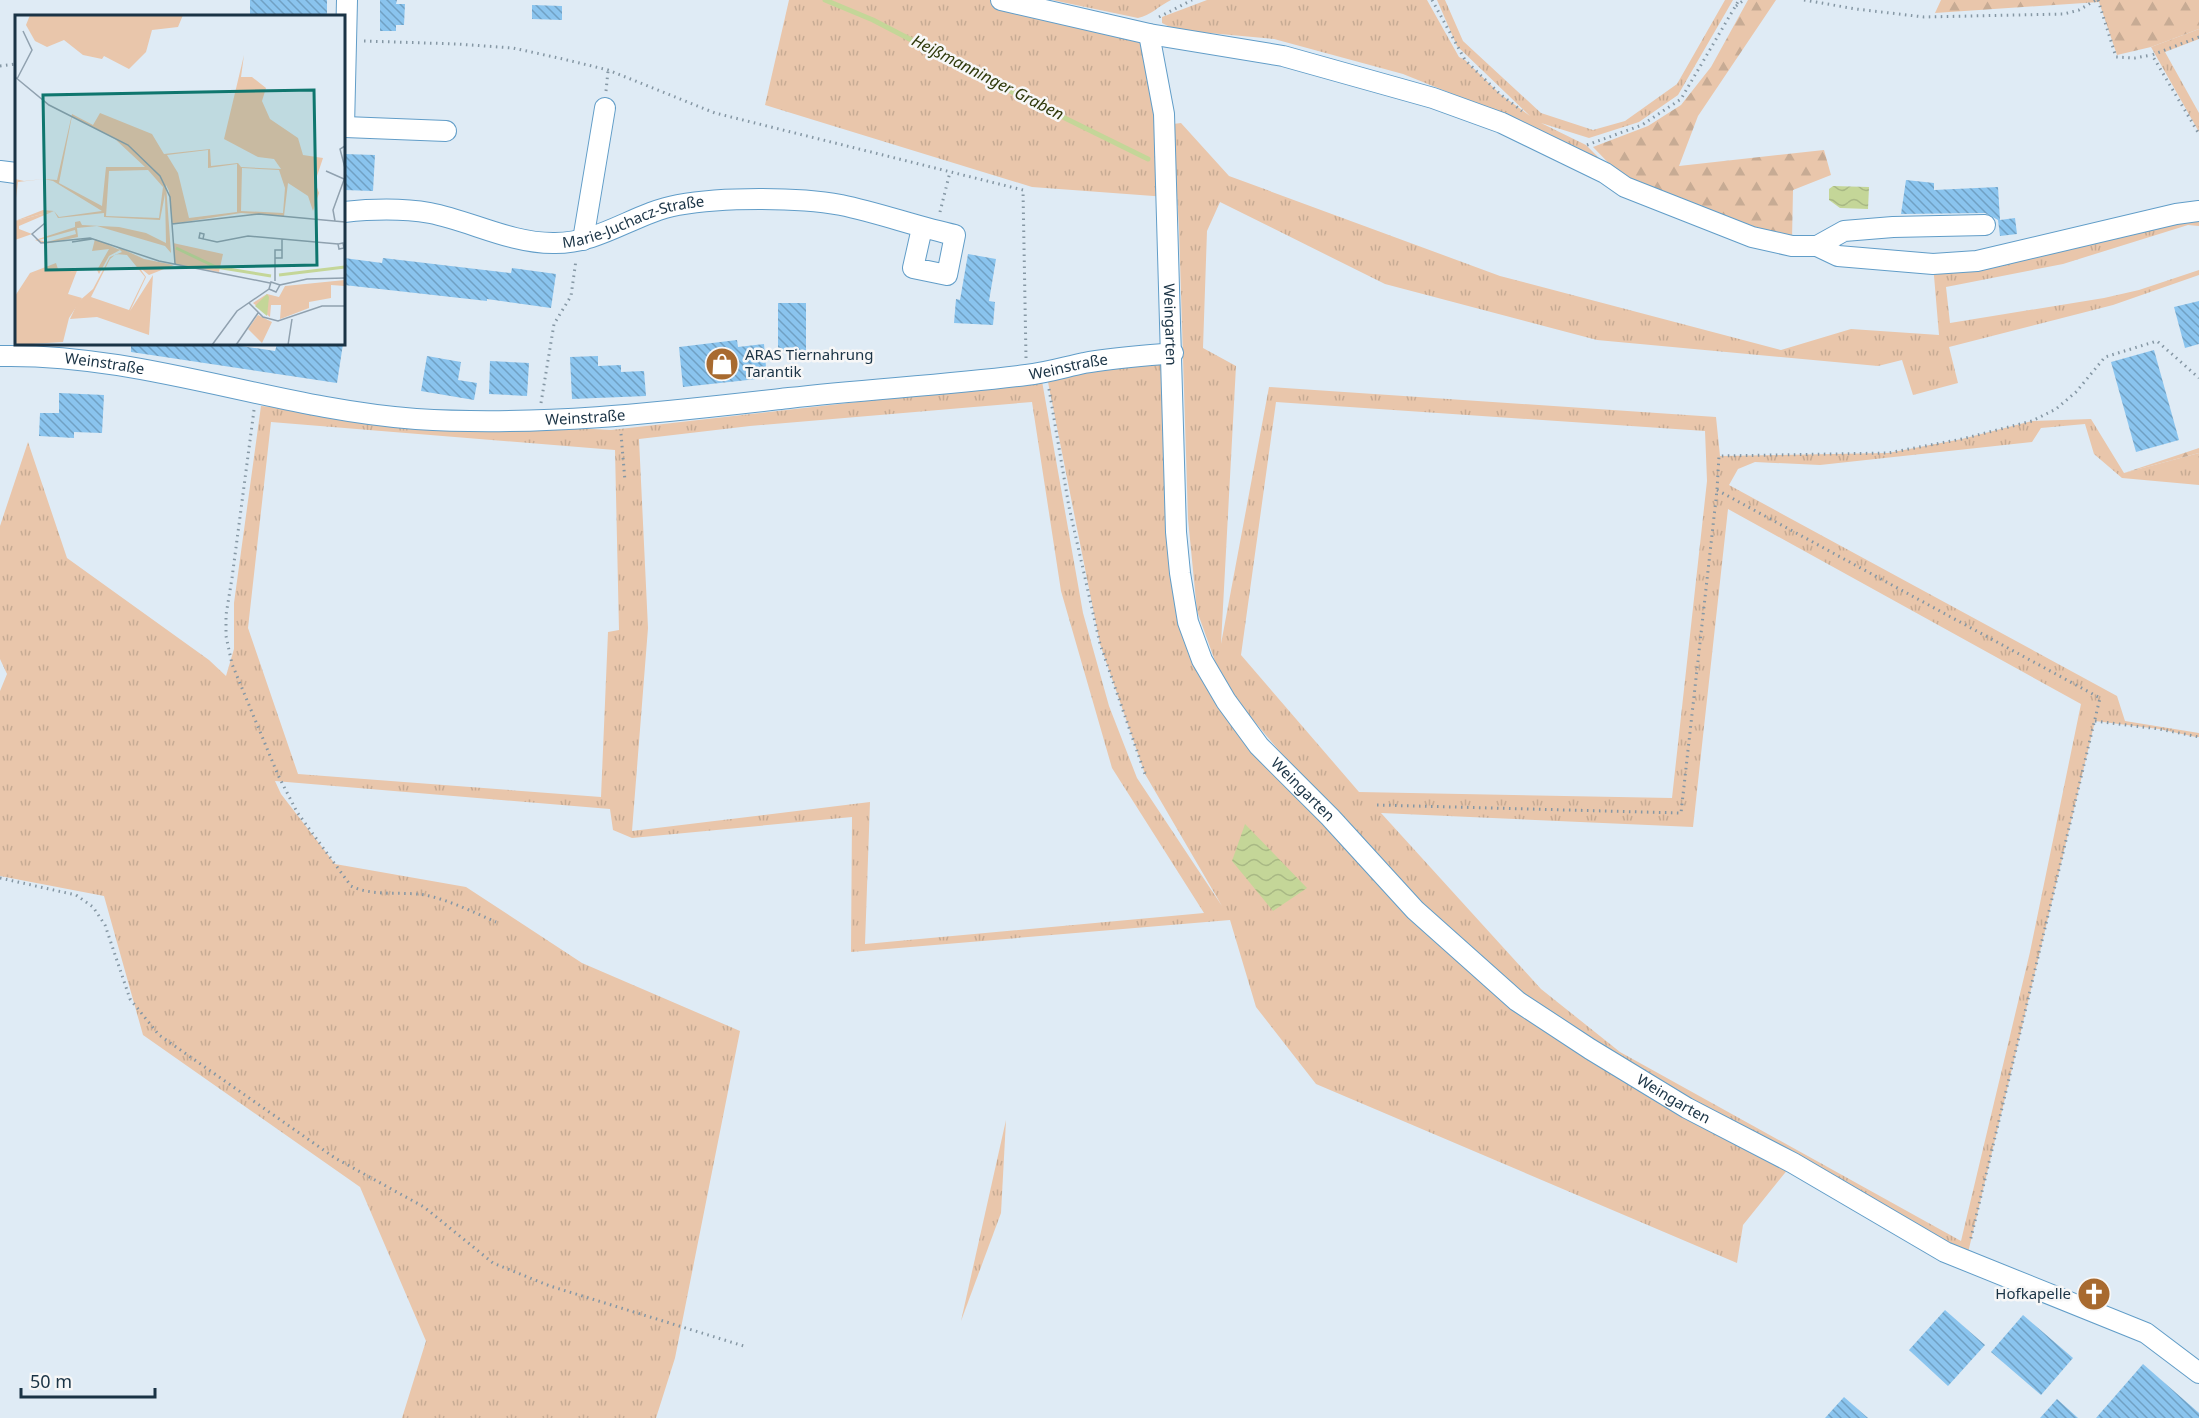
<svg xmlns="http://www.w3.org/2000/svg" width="2199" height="1418" font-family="'Noto Sans',sans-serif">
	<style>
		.grass { fill: url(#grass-tufts); fill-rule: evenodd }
		.forest { fill: url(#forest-firs) }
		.water { fill: url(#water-waves) }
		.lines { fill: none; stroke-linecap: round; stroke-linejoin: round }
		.stream { stroke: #c4d698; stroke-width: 5 }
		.building { fill: url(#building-back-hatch) }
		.minor-casing { stroke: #619dc8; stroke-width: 22 }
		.path { stroke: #8597a4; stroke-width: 3; stroke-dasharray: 1.5 4.5; stroke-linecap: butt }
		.minor { stroke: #fff; stroke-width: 20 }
		.labels { text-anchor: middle; stroke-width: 5; stroke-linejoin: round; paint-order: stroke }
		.street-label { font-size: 15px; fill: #1a3345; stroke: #f7f7f7 }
		.poi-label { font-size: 15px; fill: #1a3345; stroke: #f7f7f7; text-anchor: start }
		.water-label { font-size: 16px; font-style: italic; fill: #2f390b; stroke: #f7f7f7 }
		.inset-river { fill: none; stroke: #c4d698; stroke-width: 3 }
		.inset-road { fill: none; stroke: #90a1af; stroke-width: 1.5 }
		.view { fill: #0f766e; fill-opacity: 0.15; stroke: #0f766e; stroke-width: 3 }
		.inset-edge { fill: none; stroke: #1a3345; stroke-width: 3 }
	</style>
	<defs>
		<pattern id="grass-tufts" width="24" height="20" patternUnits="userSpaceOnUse" patternTransform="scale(1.5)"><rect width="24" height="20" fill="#e9c6ab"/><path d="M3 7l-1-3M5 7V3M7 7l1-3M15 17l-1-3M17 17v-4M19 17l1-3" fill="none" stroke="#c7ab94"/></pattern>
		<pattern id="forest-firs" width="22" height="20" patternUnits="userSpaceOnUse" patternTransform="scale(1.5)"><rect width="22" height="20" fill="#e9c6ab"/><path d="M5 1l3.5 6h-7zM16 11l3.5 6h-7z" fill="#c7ab94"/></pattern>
		<pattern id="water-waves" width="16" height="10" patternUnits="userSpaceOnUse" patternTransform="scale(1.5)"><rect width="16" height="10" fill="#c4d698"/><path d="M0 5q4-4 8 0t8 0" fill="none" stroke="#a8b884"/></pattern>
		<pattern id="building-back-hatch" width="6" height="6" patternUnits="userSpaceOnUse" patternTransform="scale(1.5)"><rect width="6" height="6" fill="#8ac4ee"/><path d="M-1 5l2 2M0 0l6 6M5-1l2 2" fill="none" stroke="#70a0c3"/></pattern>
	</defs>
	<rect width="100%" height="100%" fill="#dfebf5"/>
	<!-- grass -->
	<g class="grass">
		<path d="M789 0H995L1149 34 1167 197 1032 187 765 105Z"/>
		<path d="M1052 0H1171C1160 5 1150 16 1138 18Z"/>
		<path d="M1207 0H1427L1459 57 1465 60 1500 94 1530 116 1457 46 1437 0H1445L1463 41 1541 113 1593 130 1625 121 1677 84 1725 0H1733L1678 95 1639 122 1589 138 1541 123 1586 145 1603 162 1495 111 1403 74 1274 39 1176 30 1162 23V17Z"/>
		<path d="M2199 29V39L2165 52 2199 113V132L2151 47Z"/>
		<path d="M1181 123 1229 176 1500 276 1781 350 1851 329 1939 335 1933 264 2199 211V226L2188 225 2063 264 1946 287 1950 323 2104 298 2139 290 2199 270V275L2113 305 1949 347 1958 383 1913 395 1902 360 1878 366 1597 340 1385 284 1220 202 1207 231 1203 348 1236 366 1221 644 1269 387 1716 417 1720 456 1888 453 1962 439 2032 421 2091 419 2124 473 2199 453V485L2122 478 2094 454 2085 424 2041 428 2032 442 1820 465 1755 462 1738 469 1729 485 2117 696 2125 721 2199 733V737H2196L2159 729 2095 721 1966 1261 1793 1163 1743 1225 1737 1263 1316 1084 1256 1007 1230 920 851 952 852 817 632 838 613 830 610 809 275 781 281 794 335 864 466 887 582 963 740 1031 675 1358 656 1418H402L426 1341 360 1187 143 1035 104 896 0 876V691L7 674 0 659V526L28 442 67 558 209 660 226 676 234 649V603L261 406 416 419 611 430 1042 381 1083 613 1109 706 1137 778 1222 906 1145 774 1100 644 1046 372 1173 353 1188 622 1226 701 1415 910 1224 686 1197 611 1188 519 1179 229 1173 124ZM1032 402 1061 591 1112 768 1204 913 865 944 870 802 632 831 648 628 639 439 750 426ZM1276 402 1705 431 1707 481 1672 798 1359 792 1241 655ZM271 422 615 450 619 630 608 632 601 797 298 774 248 628ZM1728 509 2081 704 2030 952 1961 1241 1620 1052 1541 989 1381 813 1693 827Z"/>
		<path d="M1006 1120 1001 1213 961 1321Z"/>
	</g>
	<!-- forest -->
	<g class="forest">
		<path d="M1748 0H1776L1698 116 1679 166 1824 150 1831 175 1793 190 1792 240 1756 234 1626 181 1593 147 1648 126 1681 105 1711 67Z"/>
		<path d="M1941 0H2199V29L2151 47 2117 55 2099 2 1935 13Z"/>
		<path d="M2199 448V453L2124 473Z"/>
	</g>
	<!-- water -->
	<g class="water">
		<path d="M1833 186 1869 187 1868 209 1840 208 1829 200V189Z"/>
		<path d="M1245 824 1307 888 1273 911 1232 861Z"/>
	</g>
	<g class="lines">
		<!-- stream -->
		<path class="stream" d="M825 0 873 20 1004 88 1148 159"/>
	</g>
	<!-- building -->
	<g class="building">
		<rect x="250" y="0" width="77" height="16"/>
		<path d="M380 0H397L396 4H405L404 25H396V31H380Z"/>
		<path d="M532 5 562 6V20L532 19Z"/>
		<path d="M344 154 375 155 373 191 344 190Z"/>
		<path d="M1906 180 1934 183V190L1998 187 2000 220 2015 218 2017 234 2000 236 1998 220 1985 213 1901 214Z"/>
		<path d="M968 254 996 259 989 301 995 302 993 325 954 323 956 299 960 300Z"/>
		<path d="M344 258 382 263 383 258 511 273 512 268 556 274 551 308 487 299V301L344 285Z"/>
		<path d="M2199 301V344L2185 348 2174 307Z"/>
		<rect x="778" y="303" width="28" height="48"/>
		<path d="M737 340 738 347 764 344 767 378 683 387 679 347Z"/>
		<path d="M131 344H228L275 351 277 344H343L337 383 131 352Z"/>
		<path d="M2154 350 2179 440 2136 452 2111 362Z"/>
		<path d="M427 356 461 362 458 380 477 383 474 400 421 391Z"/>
		<path d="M598 356V366L621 365V372L644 371 646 396 572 399 570 357Z"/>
		<path d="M490 361 529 363 527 396 489 394Z"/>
		<path d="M59 393 104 395 102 433 74 432V438L39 436 40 413H59Z"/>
		<path d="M1945 1310 1985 1345 1948 1386 1909 1350Z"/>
		<path d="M2023 1315 2073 1358 2041 1395 1991 1352Z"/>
		<path d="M2143 1364 2199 1413V1418H2096Z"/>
		<path d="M1844 1397 1868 1418H1825Z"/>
		<path d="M2057 1399 2078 1418H2040Z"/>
	</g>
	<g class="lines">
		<defs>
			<g id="minor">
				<path d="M1001 0 1149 34 1283 56 1433 98 1502 123 1605 173 1625 187 1752 237 1792 246H1817L1838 256 1933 264 1977 261 2176 214 2199 211"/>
				<path id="s1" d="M1149 34 1164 114 1176 532 1180 573 1188 622 1202 660 1226 701 1259 746 1330 817 1415 910 1517 1001 1590 1049 1687 1108 1793 1163 1945 1252 2146 1333 2199 1373"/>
				<path d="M344 127 347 0"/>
				<path d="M345 127 446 131"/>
				<path d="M0 171 16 173"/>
				<path id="s2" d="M344 212C372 209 401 208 430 213 471 221 510 243 553 243 600 244 634 213 678 205 722 197 797 197 841 205 880 213 917 227 955 235L947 275 913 268 922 228"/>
				<path d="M583 240 605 108"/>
				<path d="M1817 246 1844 231 1893 227 1985 225"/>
				<path id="s3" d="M0 356C142 353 276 409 416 419 541 427 666 412 789 398 868 389 948 385 1026 375 1046 373 1065 367 1084 363 1113 358 1143 356 1173 353"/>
			</g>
		</defs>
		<!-- minor casing -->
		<use href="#minor" class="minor-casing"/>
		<!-- path -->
		<g class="path">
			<path d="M1432 0 1465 60 1500 94 1522 111"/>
			<path d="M1804 0 1856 9 1924 17 2064 14 2079 10 2096 0"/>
			<path d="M2098 0 2116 57 2135 58 2152 55"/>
			<path d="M1736 6 1744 0"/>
			<path d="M1159 17 1192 0"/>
			<path d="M2199 37 2152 55 2199 134"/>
			<path d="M364 41 457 44 513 48 563 59 608 70 715 113 1023 190 1026 358"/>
			<path d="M0 66 16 64"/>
			<path d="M606 91 608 71"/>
			<path d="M1587 145 1642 125 1681 99 1739 0"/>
			<path d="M940 212 950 172"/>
			<path d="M1049 389 1069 507 1100 644 1145 774"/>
			<path d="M541 403 554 324 571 296 576 260"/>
			<path d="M254 410 232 578 226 615V636L232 664 278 775 297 812 351 886C374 897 400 891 425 895 449 900 473 912 496 922"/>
			<path d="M621 434 625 481"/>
			<path d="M1717 490 2100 698 1970 1242"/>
			<path d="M2095 721 2159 729 2199 737"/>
			<path d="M1377 805 1681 813 1717 490 1719 456 1888 453 1962 439 2032 421 2056 409 2076 392 2105 357 2157 341 2199 378"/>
			<path d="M0 878 76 895 93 907 105 925 130 999 159 1035 335 1158 424 1207 493 1263 550 1286 747 1347"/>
		</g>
		<!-- minor -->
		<use href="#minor" class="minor"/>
	</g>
	<!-- icons -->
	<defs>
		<symbol id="shop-disc" viewBox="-11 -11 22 22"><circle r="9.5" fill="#a86a2f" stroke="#f7f7f7"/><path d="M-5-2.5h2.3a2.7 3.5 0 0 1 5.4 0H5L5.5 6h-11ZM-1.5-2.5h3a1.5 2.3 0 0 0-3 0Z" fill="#fff"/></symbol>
		<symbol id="church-disc" viewBox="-11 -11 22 22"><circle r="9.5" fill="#a86a2f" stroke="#f7f7f7"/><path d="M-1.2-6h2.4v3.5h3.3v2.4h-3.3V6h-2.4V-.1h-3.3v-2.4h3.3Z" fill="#fff"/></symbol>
	</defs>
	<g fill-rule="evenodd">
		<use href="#shop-disc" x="703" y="345" width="38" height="38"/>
		<use href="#church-disc" x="2075" y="1275" width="38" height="38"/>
	</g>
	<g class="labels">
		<!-- street labels -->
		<g class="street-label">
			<text dy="5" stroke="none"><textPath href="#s2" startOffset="297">Marie-Juchacz-Straße</textPath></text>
			<text dy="5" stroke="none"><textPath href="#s1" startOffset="292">Weingarten</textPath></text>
			<text dy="5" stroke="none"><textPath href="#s3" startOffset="105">Weinstraße</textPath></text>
			<text dy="5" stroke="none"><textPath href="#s3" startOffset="1077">Weinstraße</textPath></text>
			<text dy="5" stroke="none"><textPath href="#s3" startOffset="591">Weinstraße</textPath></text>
			<text dy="5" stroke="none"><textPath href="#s1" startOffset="796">Weingarten</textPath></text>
			<text dy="5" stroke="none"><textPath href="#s1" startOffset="1282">Weingarten</textPath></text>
		</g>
		<!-- poi labels -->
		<g class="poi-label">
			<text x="745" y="360">ARAS Tiernahrung<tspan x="745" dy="17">Tarantik</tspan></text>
			<text x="2071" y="1299" text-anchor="end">Hofkapelle</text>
		</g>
		<!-- water labels -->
		<g class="water-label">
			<text transform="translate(988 77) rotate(27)" y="6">Heißmanninger Graben</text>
		</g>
	</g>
	<!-- overview -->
	<g transform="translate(15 15)">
		<rect width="330" height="330" fill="#dfebf5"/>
		<path d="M229 40 226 62H237L251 73 247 86 255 104 283 123 288 140 308 143 300 167 304 178 298 196 293 181 273 168 269 201 226 198 157 209 154 176 151 170 156 238 150 231 82 211 62 213 63 222 30 229 20 225 60 212V207L65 206 67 210 104 212 131 218 151 228 150 179 145 205 89 202V198L43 203 39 196 0 206 28 195 39 196 44 202 87 196 38 166 29 164 3 167 0 191V164L9 166 29 164 42 165 57 99 78 110 85 98 137 119 149 139 195 134 196 151 223 148 226 152 266 154 259 144 243 142 209 124ZM57 101 100 124 130 152H91L87 191 44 168ZM193 135V153L222 149V197L174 203 163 158 152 140ZM227 153 264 155 270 173 268 198 226 196ZM133 155 148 172 144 203 91 201 94 156ZM60 215 61 219 32 227 24 225ZM158 228 208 239 204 257 160 249ZM101 231 129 244 159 250 134 260 124 252 131 262 115 296 138 260 134 320 82 302 55 304 63 287 78 274 95 242 107 237ZM101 239 112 240 130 262 114 295 76 282 95 244ZM330 265V271L316 270V283L294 287V293L268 303 265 304 266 290H256L255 302 238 288 252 279 264 282 270 271ZM243 300 257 307 247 328 233 314Z" fill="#e9c6ab" fill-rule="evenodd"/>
		<path d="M15 0H168L163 12 137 15 131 37 114 54 89 41 87 44 68 40 49 25 32 32 20 26 11 10ZM39 196 4 211V214L17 219 0 225V206ZM80 224 105 235 94 241 84 259 82 255 94 234 77 236ZM41 248 43 254 63 253 53 279 67 283 54 303 48 327 0 330V281L15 258Z" fill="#e9c6ab"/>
		<path d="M252 279 254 282 252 301 240 291Z" fill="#c4d698"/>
		<path class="inset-river" d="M161 233 201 252 256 261M264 260 330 252"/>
		<path class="inset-road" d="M0 62 34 90 113 130 145 161 155 182 160 249M2 64 17 35 8 16M330 131 325 134 330 153M311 156 329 164M320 206 318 195 330 162M30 208 17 219 26 228 75 223 144 246 255 268M157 209 244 199 330 207M188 224 189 219 185 218 184 223 202 227 233 221 323 229M57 227 77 224M328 228 329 233 324 234 323 229ZM260 243H267V224M260 266V235H267M254 274 261 277 265 270 292 264 330 263M234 288 248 302 263 306 307 291H330M197 330 222 296 254 274 256 267 265 270M221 330 243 298M273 330 277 304"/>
		<path class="view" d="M299 75 302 250 31 255 28 80Z"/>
		<rect width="330" height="330" class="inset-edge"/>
	</g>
	<!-- scale -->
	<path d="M21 1388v9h134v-9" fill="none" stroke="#1a3345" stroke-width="3"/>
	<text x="30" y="1388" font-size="18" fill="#1a3345" stroke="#f7f7f7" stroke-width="4.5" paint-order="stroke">50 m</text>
</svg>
